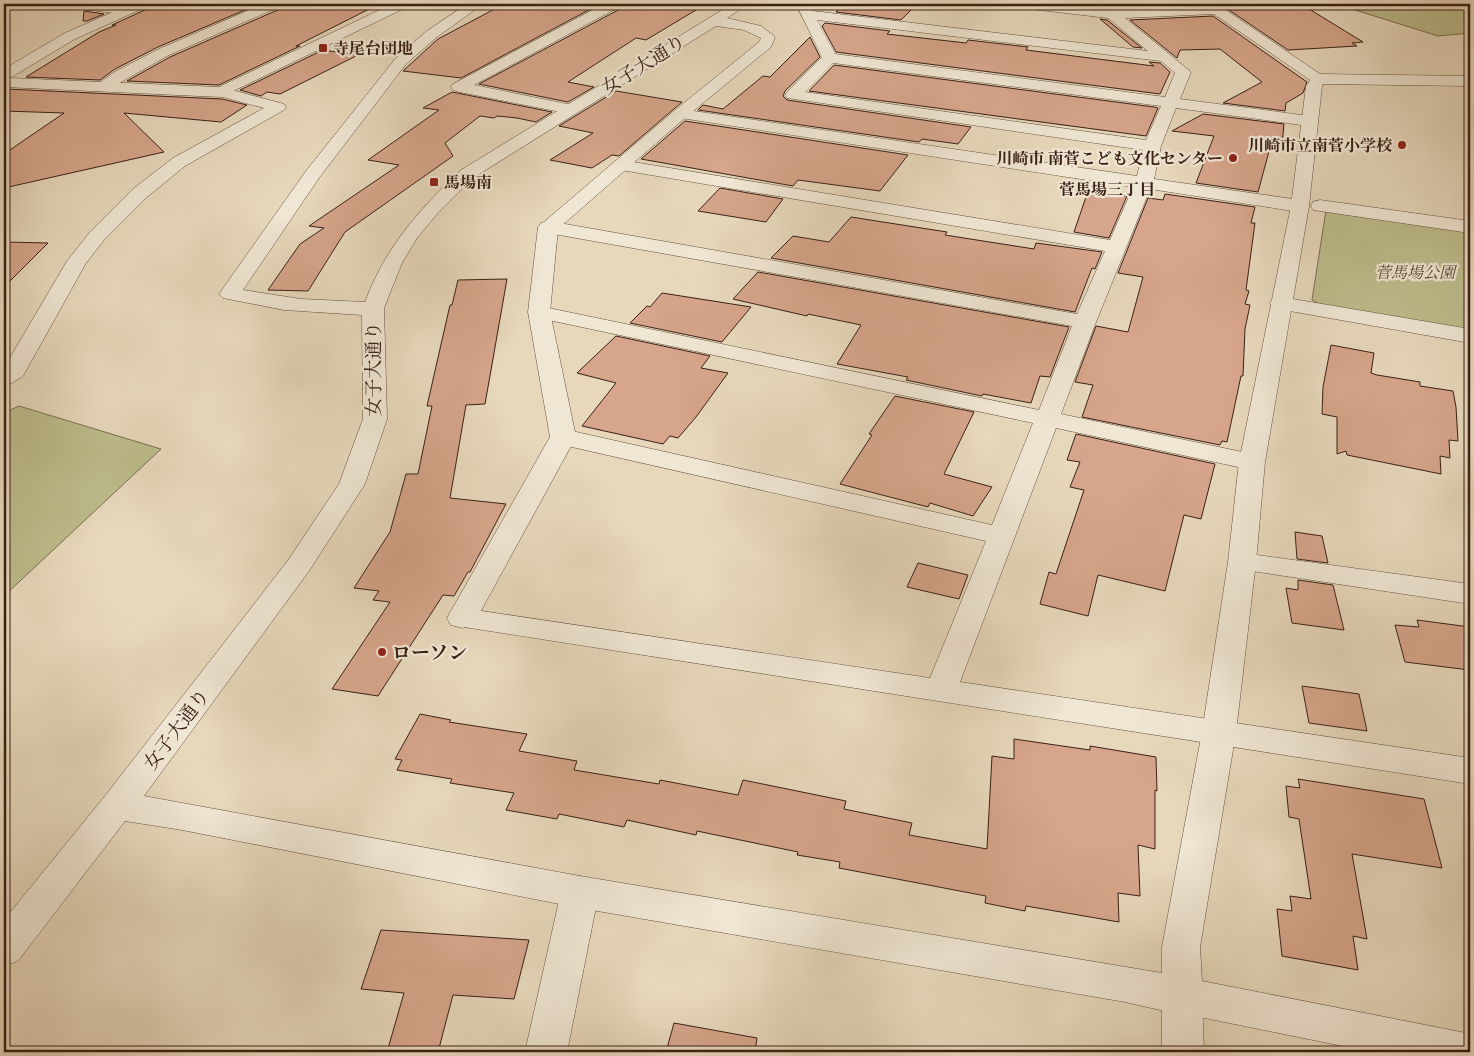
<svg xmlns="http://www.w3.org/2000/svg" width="1474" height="1056" font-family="'IM FELL English','Noto Serif JP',serif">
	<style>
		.green { fill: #bdbc8c; stroke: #7c6e51 }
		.building { fill: #d6a58b; stroke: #3a2016 }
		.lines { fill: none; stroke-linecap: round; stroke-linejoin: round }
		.pedestrian-casing { stroke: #654e40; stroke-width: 1 }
		.minor-casing { stroke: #654e40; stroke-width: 1 }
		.tertiary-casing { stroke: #654e40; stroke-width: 1 }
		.pedestrian { fill: #efe6d3; fill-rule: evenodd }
		.minor { fill: #efe6d3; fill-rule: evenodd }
		.tertiary { fill: #efe6d3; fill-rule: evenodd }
		.poi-dot { fill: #8f2418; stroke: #efe6d3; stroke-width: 2 }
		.labels { text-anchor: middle; stroke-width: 4.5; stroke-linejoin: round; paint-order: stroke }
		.far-poi-label { font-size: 16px; font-weight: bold; fill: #3a2016; stroke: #efe6d3; text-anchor: start }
		.far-neighbourhood-label { font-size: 16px; font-weight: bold; fill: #3a2016; stroke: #efe6d3 }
		.far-park-label { font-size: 16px; font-style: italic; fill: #5b4734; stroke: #efe6d3 }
		.street-label { font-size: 19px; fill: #3a2016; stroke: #efe6d3 }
		.poi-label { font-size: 19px; font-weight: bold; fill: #3a2016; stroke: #efe6d3; text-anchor: start }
	</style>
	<rect width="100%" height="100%" fill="#e7d8bc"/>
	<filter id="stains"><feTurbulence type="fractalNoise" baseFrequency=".004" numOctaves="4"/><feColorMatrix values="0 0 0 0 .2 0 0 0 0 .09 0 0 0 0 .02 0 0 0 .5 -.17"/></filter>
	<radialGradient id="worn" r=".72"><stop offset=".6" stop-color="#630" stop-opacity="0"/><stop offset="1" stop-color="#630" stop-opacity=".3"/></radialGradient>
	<!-- green -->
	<g class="green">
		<path d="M1336 4H1470V33L1438 36Z"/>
		<path d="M1326 210 1470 231V330L1322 305 1312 300Z"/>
		<path d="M19 406 161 449 4 596V413Z"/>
	</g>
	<!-- building -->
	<g class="building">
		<path d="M150 4H259L158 47 115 69 100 80 26 77 99 32 116 25H112L147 9Z"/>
		<path d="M283 4H379L296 46H300L219 85 127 81 170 57 280 9Z"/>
		<path d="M504 4H527L574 9 582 4H600L461 78 403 71 438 39Z"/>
		<path d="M623 4H706L646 40 636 38 568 82 594 87 568 102 479 84 620 9Z"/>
		<path d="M843 4H917L901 20 836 12Z"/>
		<path d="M1082 4H1200L1112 8Z"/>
		<path d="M1220 4H1301L1363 42 1352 43 1357 46 1288 50Z"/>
		<path d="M84 11 104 14 87 21H83Z"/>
		<path d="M1213 16 1307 82 1303 93 1286 103 1285 111 1223 103 1262 82 1220 49 1180 50 1177 58 1130 20Z"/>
		<path d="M1100 19 1107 20 1142 48 1133 47Z"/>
		<path d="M825 23 890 31 887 34 966 43 968 40 1028 47 1026 50 1154 66 1149 62 1160 63 1170 72 1160 94 836 52 822 26Z"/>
		<path d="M810 37 820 57 785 91 783 96 787 100 971 127 958 144 922 139 919 142 698 110 703 105 723 109 763 76 770 77Z"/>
		<path d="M323 50 358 55 280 94 267 92 261 96 240 90Z"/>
		<path d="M834 65 1154 107 1158 108 1146 136 809 91Z"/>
		<path d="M6 89 222 99 247 105 221 122 124 113 164 152 4 188V154L64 113 4 111V90Z"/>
		<path d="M616 91 682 102 619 156 612 155 592 168 550 160 593 133 559 126Z"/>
		<path d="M452 92 552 112 536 122 517 118 497 116 494 118 480 116 445 143 453 156 345 232 308 291 268 290 300 244 324 228 309 226 399 165 368 160 439 110 423 108Z"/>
		<path d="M1203 114 1284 124 1282 146 1271 144 1258 192 1196 183 1214 136 1172 131Z"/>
		<path d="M685 121 908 155 880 191 798 180 793 186 641 159Z"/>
		<path d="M720 188 783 199 766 222 698 211Z"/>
		<path d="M1104 193 1127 196 1109 238 1074 232 1087 194 1102 197Z"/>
		<path d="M1165 194 1255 207 1251 223H1255L1246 290 1249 291 1245 304 1250 305 1245 329 1243 376H1241L1227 442 1222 441 1220 445 1082 417 1093 385 1075 382 1096 326 1128 332 1143 277 1118 273 1148 198 1163 200Z"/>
		<path d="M851 217 947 232 945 235 1034 249 1036 243 1102 252 1095 269 1092 268 1075 312 771 258 793 236 829 242Z"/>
		<path d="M4 242 48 243 4 287Z"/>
		<path d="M758 272 1069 327 1050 377 1040 376 1031 403 983 394 982 396 906 380 908 377 837 364 861 325 808 314 807 316 733 299Z"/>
		<path d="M507 279 485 404 466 405 450 498 506 504 470 572H468L454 596 443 595 378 696 332 689 390 602 373 600 379 591 354 588 390 532 406 474H418L432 406H427L450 305H452L458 280Z"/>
		<path d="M662 293 751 307 722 342 630 323 647 306 650 307Z"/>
		<path d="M616 336 710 356 701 368 728 373 696 417 678 438 670 436 663 444 582 426 616 383 577 373Z"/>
		<path d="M1331 345 1374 353 1371 373 1377 375 1420 382V386L1453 391 1456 407 1458 441 1449 440 1450 458 1440 456 1441 474 1347 455 1346 451 1337 454V417L1322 414 1323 387Z"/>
		<path d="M895 396 974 412 944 474 992 487 973 516 930 503 928 507 840 484 872 435 869 434Z"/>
		<path d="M1076 434 1215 464 1201 519 1184 515 1165 591 1098 575 1088 616 1040 604 1049 572 1056 574 1084 490 1070 487 1080 462 1067 460Z"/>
		<path d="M1295 532 1322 536 1328 563 1297 559Z"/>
		<path d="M918 563 968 575 959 599 907 587Z"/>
		<path d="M1298 580 1333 585 1344 630 1292 623 1286 588 1298 590Z"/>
		<path d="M1417 620 1470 627V670L1405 662 1395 625 1419 627Z"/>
		<path d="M1302 686 1359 694 1367 731 1309 723Z"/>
		<path d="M420 714 451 720 449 722 527 734 519 751 577 761 574 770 659 784 660 780 738 795 743 780 846 801 844 809 912 823 909 835 987 849 992 756 1014 759V739L1090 750V746L1156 757 1157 791 1155 790V849L1138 845 1140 896 1118 893 1119 922 1026 906 1025 911 985 903 986 896 839 868 840 862 797 855 798 852 697 831 696 835 627 820 624 827 559 814 557 819 506 810 514 793 450 783 452 779 397 770 402 760 395 759Z"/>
		<path d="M1298 779 1424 799 1442 868 1352 854 1367 939 1353 936 1358 970 1282 956 1277 909 1292 911 1290 896 1311 899 1299 819 1289 817 1286 786 1300 788Z"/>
		<path d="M381 930 529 940 514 999 453 995 438 1052H387L404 993 361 989Z"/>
		<path d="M674 1023 757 1038 755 1052H666Z"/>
	</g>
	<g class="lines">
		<defs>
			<path id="pedestrian" d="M1320 200 1470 221V233L1313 210 1311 206 1313 202Z"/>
			<g id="minor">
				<path d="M4 4H12L10 7 4 8Z"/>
				<path d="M65 4C78 3 122 1 130 10L123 14 72 8Z"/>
				<path d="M263 4H281L279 7 169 55 107 90H95L93 87 116 71 159 49Z"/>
				<path d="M393 4H409L402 8 395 7Z"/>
				<path d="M604 4H621L619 7 474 85 577 106 579 109 577 112 571 114 459 92 453 90 451 87 453 84Z"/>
				<path d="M796 4H808L813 11 1148 51 1108 18 1022 8 1015 4H1056L1112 10 1203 6 1202 4H1217L1323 76 1326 79 1323 82H1313L1214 14 1125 18 1191 72 1180 99 1309 116 1315 118 1317 121 1315 124 1309 126 1176 108 1161 146 1154 179 1300 200 1307 202 1309 206 1307 210 1300 212 1150 189 1096 322 1061 414 1252 454 1261 457 1265 462 1261 467 1252 470 1056 428 960 682 1470 758V784L451 625 447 618 451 611 462 608 930 678 986 541 563 445 554 442 550 437 554 432 563 429 992 525 1033 423 539 318 531 317 528 312 531 307 539 306 1039 410 1072 326 548 233 541 231 538 227 541 223 548 221 1077 314 1105 251 615 169 612 165 615 161 621 160 1110 240 1133 187 674 117 672 114 674 111 680 109 1137 176 1143 150 787 98 785 95 787 92 822 57ZM817 20 1161 61 1175 73 1165 97 835 54ZM833 63 1161 106 1146 140 805 92Z"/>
				<path d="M221 87 284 104 286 107 284 110 185 166 147 197 104 240 86 263 23 376 12 383 4 385V368L67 261 90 232 133 189 173 158 264 108 215 95 213 92 215 89Z"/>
				<path d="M1281 297 1470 329V343L1273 308 1270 303 1273 298Z"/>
				<path d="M1242 553 1470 584V604L1232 568 1228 562 1232 556Z"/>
				<path d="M580 876 593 881 599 892 567 1052H525L561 892 567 881Z"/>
				<path d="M1182 979 1196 984 1202 997 1204 1052H1162V997L1168 984Z"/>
			</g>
			<g id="tertiary">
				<path d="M131 4H148L146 7 75 39 10 78 219 87 392 4H409L407 7 221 97 4 87V69L65 33Z"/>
				<path d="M467 4H483L437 37 406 64 319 178 243 290 301 299 365 302C386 246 419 210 461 170L732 4H748L727 18 761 26 775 37 771 47 686 117 558 229 550 312 576 437 477 618 473 625 462 628 451 625 447 618 550 437 528 312 538 227 674 111 759 42 761 38 744 30 716 26 473 178 437 214 417 238 402 263 384 308 387 419 365 484 309 571 144 796 580 876 1162 973V947L1202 732 1228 562 1239 462 1291 206 1306 86 1313 76 1318 74 1470 76V86L1323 84 1322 86 1309 206 1265 462 1256 562 1236 732 1200 947 1202 981 1466 1033 1470 1034V1052H1372L1185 1014 1182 1015 1125 1002 580 908 182 830 125 821 18 961 4 966V920L105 796 238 625 289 559 339 484 363 419 362 315 284 310 223 298 219 294 306 171 396 58 427 31Z"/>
			</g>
		</defs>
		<!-- pedestrian casing -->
		<use href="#pedestrian" class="pedestrian-casing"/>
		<!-- minor casing -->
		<use href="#minor" class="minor-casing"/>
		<!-- tertiary casing -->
		<use href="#tertiary" class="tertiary-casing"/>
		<!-- pedestrian -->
		<use href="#pedestrian" class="pedestrian"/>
		<!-- minor -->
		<use href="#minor" class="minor"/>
		<!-- tertiary -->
		<use href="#tertiary" class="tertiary"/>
	</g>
	<!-- markers -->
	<g class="poi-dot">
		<rect x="318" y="43" width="10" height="10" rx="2.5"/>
		<circle cx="1402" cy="145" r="5"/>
		<circle cx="1233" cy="158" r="5"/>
		<rect x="429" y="177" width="10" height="10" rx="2.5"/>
		<circle cx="382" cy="652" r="5"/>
	</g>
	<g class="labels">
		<!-- far-poi labels -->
		<g class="far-poi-label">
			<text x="333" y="54">寺尾台団地</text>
			<text x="1392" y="151" text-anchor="end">川崎市立南菅小学校</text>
			<text x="1223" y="164" text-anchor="end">川崎市 南菅こども文化センター</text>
			<text x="444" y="188">馬場南</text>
		</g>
		<!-- far-neighbourhood labels -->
		<g class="far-neighbourhood-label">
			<text x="1107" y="195">菅馬場三丁目</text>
		</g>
		<!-- far-park labels -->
		<g class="far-park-label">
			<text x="1415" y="278">菅馬場公園</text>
		</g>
		<!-- street labels -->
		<g class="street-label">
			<text transform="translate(643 64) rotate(-32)" y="7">女子大通り</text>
			<text transform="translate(373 369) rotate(-90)" y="7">女子大通り</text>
			<text transform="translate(176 729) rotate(-53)" y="7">女子大通り</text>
		</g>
		<!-- poi labels -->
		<g class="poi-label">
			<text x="392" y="659">ローソン</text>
		</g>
	</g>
	<!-- margin -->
	<rect width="1474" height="1056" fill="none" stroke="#e7d8bc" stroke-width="20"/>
	<rect x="5" y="5" width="1464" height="1046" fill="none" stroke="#3a2016" stroke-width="2.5"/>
	<rect x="10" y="10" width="1454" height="1036" fill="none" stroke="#3a2016"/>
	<rect width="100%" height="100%" filter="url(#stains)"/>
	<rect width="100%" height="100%" fill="url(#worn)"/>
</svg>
